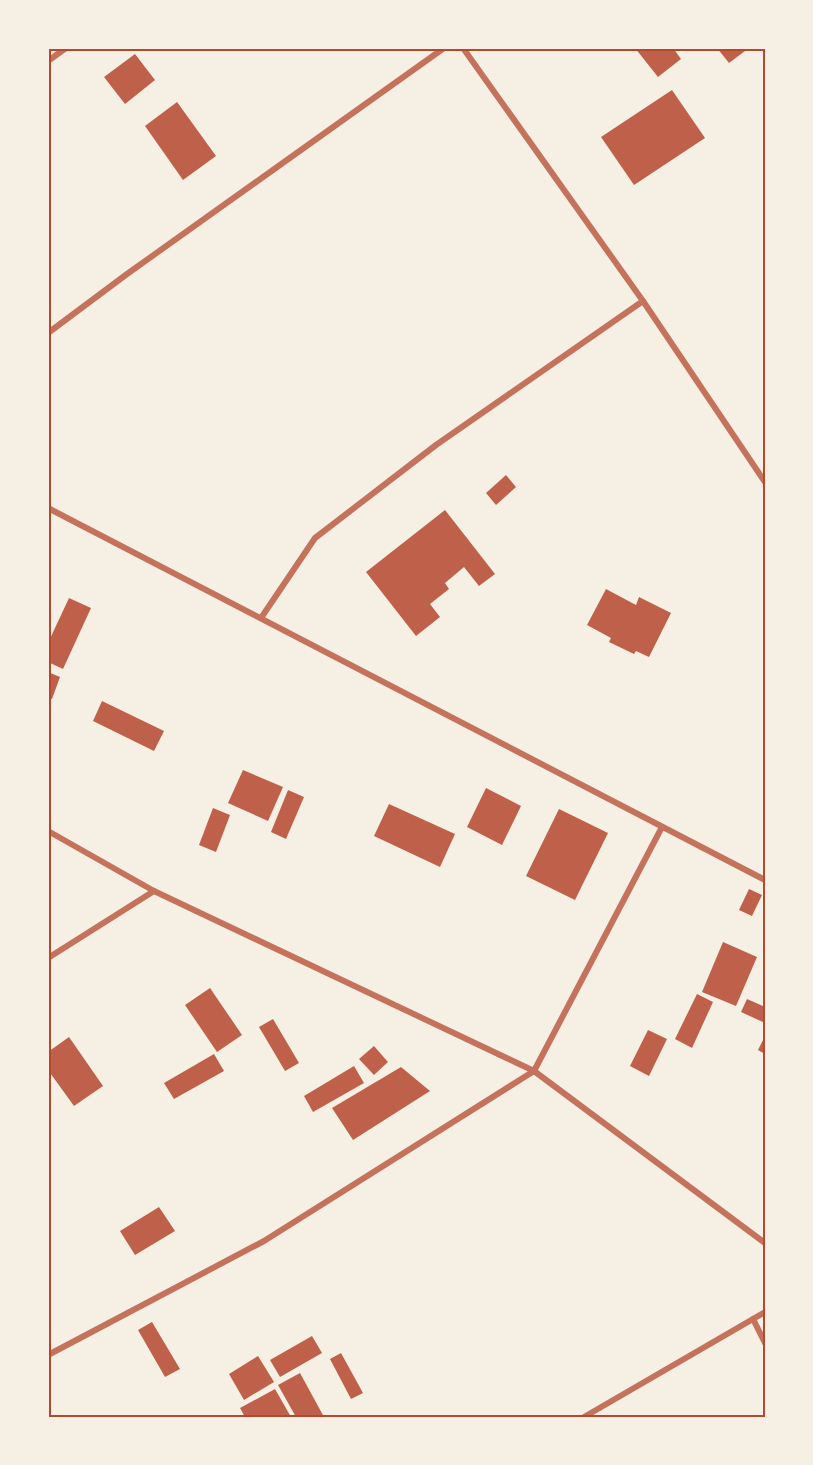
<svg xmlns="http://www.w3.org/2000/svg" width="813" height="1465" font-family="'Space Grotesk',sans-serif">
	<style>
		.building { fill: #bf614a }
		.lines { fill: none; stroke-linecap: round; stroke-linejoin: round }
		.minor { stroke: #c5725c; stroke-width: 6 }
		.neatline { fill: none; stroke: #b5482f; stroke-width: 2 }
	</style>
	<rect width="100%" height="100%" fill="#f6efe4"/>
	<!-- building -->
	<g class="building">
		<path d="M635 48H673L681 59 658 77Z"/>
		<path d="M717 48H749L729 63Z"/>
		<path d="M135 54 155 80 125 104 104 77Z"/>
		<path d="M672 90 705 138 634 185 601 137Z"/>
		<path d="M177 102 216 156 183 180 145 126Z"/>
		<path d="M506 475 516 487 496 505 486 493Z"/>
		<path d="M445 510 495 574 479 586 464 567 445 583 449 589 430 604 440 617 416 636 366 572Z"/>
		<path d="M606 589 636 605 639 597 671 613 649 657 636 651 634 654 609 642 611 638 587 625Z"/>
		<path d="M69 598 91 608 63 669 48 662V643Z"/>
		<path d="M48 672 60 677 52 699 48 698Z"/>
		<path d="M102 701 164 731 154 751 93 721Z"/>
		<path d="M243 770 283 787 268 821 228 803Z"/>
		<path d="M486 788 521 806 502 845 467 827Z"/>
		<path d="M288 790 304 797 286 839 271 832Z"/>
		<path d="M389 804 455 834 440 867 374 836Z"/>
		<path d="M213 808 230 815 216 852 199 845Z"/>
		<path d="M559 809 608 833 575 900 526 876Z"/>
		<path d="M749 889 762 895 752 916 739 910Z"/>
		<path d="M723 942 757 957 736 1006 702 992Z"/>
		<path d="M210 988 242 1035 217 1052 185 1005Z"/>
		<path d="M697 994 713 1002 692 1048 675 1039Z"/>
		<path d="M747 999 765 1007V1023L741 1012Z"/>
		<path d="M273 1019 299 1063 285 1071 259 1027Z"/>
		<path d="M648 1030 667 1039 649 1076 630 1066Z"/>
		<path d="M765 1036V1054L758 1050Z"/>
		<path d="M69 1037 103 1086 74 1106 48 1070V1052Z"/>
		<path d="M374 1046 388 1062 374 1075 359 1059Z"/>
		<path d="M214 1054 224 1071 174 1099 164 1083Z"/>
		<path d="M354 1066 364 1083 313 1112 304 1096Z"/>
		<path d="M401 1067 430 1091 353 1140 332 1108Z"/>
		<path d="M159 1207 175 1231 135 1255 120 1231Z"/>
		<path d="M152 1322 180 1369 165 1377 138 1330Z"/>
		<path d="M312 1336 322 1353 280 1377 270 1360Z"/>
		<path d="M341 1353 363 1393 351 1399 330 1359Z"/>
		<path d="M258 1356 274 1382 244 1400 229 1374Z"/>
		<path d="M300 1373 324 1417H296L278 1385Z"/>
		<path d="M275 1389 291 1417H245L240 1408Z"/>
	</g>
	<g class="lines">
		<!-- minor -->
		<g class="minor">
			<path d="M463 48 643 301 765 482"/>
			<path d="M48 61 66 48"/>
			<path d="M48 333 127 274 444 48"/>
			<path d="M48 508 765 880"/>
			<path d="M261 618 315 538 436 445 643 301"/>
			<path d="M48 831 154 891 534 1071 765 1243"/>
			<path d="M48 958 154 891"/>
			<path d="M753 1319 765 1343"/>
			<path d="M48 1355 264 1241 534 1071 662 827"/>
			<path d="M584 1417 765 1312"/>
		</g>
	</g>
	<!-- border -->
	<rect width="813" height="1465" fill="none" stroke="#f6efe4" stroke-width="99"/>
	<rect x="50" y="50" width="714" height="1366" class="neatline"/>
</svg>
